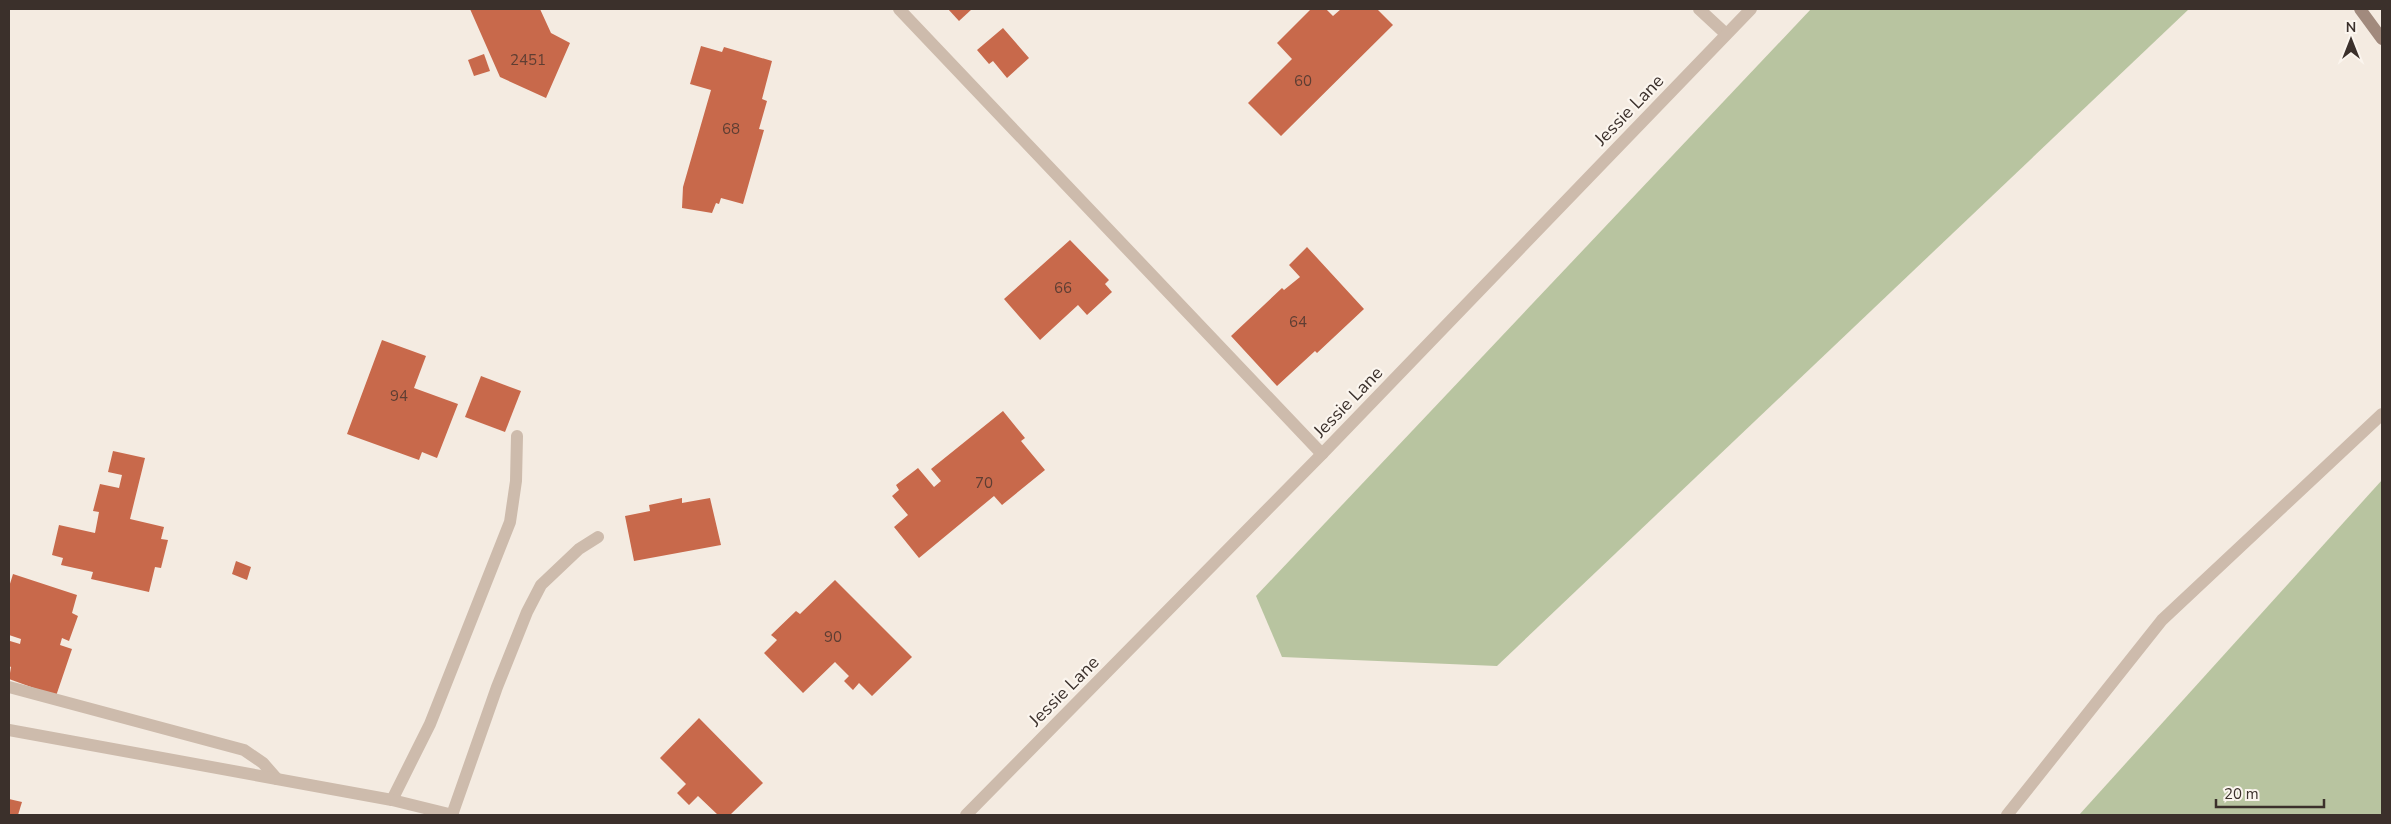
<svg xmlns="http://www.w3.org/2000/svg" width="2391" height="824" font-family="'Nunito Sans',sans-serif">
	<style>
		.green { fill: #b8c4a0 }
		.building { fill: #c8694b }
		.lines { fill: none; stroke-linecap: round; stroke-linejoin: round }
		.service { stroke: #cdbbac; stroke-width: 12 }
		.minor { stroke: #cdbbac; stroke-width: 12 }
		.secondary { stroke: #a18a7d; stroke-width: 12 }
		.labels { text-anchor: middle; stroke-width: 4.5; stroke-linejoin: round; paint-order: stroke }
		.number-label { font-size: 15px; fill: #5e3e33 }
		.street-label { font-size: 18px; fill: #3b302b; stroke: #fbf5ee }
	</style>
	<rect width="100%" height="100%" fill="#f4ebe1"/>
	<!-- green -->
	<g class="green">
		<path d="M1811 9H2189L1497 666 1282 657 1256 596Z"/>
		<path d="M2382 480V815H2079Z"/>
	</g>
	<!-- building -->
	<g class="building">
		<path d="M470 9H540L551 33 570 43 546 98 500 77Z"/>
		<path d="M948 9H972L959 21Z"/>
		<path d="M1311 9H1326L1333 16 1341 9H1377L1393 25 1281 136 1248 103 1292 59 1277 43Z"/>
		<path d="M1003 28 1029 58 1007 78 993 61 989 64 977 50Z"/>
		<path d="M701 46 722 52 724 47 772 61 762 99 767 101 759 129 764 130 743 204 721 198 719 204 716 203 712 213 682 208 683 187 711 90 690 84Z"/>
		<path d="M484 54 490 71 474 76 468 60Z"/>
		<path d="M1070 240 1109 280 1105 284 1112 292 1087 315 1078 305 1040 340 1004 299Z"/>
		<path d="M1307 247 1364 309 1317 353 1315 351 1277 386 1231 336 1282 288 1284 290 1300 277 1289 265Z"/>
		<path d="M382 340 426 356 414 388 458 404 437 458 422 452 419 460 347 434Z"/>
		<path d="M481 376 521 391 505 432 465 417Z"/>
		<path d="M1003 411 1025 438 1021 441 1045 470 1002 505 994 496 919 558 894 527 908 515 892 496 899 490 896 485 918 468 934 487 941 481 931 469Z"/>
		<path d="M113 451 145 458 130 519 164 527 161 539 168 540 161 568 155 567 149 592 91 579 93 572 61 565 63 558 52 555 59 525 95 533 99 512 93 511 100 484 119 488 122 475 108 472Z"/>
		<path d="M682 498V503L710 498 721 545 634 561 625 516 650 511 649 505Z"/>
		<path d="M236 561 251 567 247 580 232 574Z"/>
		<path d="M13 574 77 595 72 613 78 616 69 641 62 638 60 645 72 649 56 696 9 679 11 667 9 666V646L10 641 20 644 21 639 9 635V587Z"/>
		<path d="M835 580 912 657 872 696 859 683 853 690 844 681 849 676 835 662 803 693 764 653 777 640 771 635 796 611 800 614Z"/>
		<path d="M699 718 763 783 730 815H718L698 796 689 805 677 793 686 784 660 758Z"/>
		<path d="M9 799 22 802 18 815H9Z"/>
	</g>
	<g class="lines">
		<!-- service -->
		<g class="service">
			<path d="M1699 9 1726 34"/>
			<path d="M9 687 244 750 263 763 277 779"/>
			<path d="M392 800 430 724 510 522 516 481 517 436"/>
			<path d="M452 815 497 687 527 612 541 585 579 549 598 537"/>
		</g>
		<!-- minor -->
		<g class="minor">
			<path d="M899 9 1322 454"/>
			<path d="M9 730 392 800 453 815"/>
			<path d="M966 815 1322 454 1751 9"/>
			<path d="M2007 815 2162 620 2382 414"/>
		</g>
		<!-- secondary -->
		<path class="secondary" d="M2360 9 2382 39"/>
	</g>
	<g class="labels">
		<!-- number labels -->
		<g class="number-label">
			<text x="528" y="65">2451</text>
			<text x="1303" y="86">60</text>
			<text x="731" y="134">68</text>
			<text x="1063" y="293">66</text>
			<text x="1298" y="327">64</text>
			<text x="399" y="401">94</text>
			<text x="984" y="488">70</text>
			<text x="833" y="642">90</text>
		</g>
		<!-- street labels -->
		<g class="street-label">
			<text transform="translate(1629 110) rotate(-46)" y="6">Jessie Lane</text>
			<text transform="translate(1348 402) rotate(-46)" y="6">Jessie Lane</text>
			<text transform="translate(1064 691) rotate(-45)" y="6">Jessie Lane</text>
		</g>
	</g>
	<!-- border -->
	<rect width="2391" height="824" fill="none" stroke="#3b302b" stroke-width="20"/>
	<!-- north arrow -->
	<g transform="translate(2351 40)" stroke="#fbf5ee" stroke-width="4" paint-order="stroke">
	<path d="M0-4L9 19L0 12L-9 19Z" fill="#3b302b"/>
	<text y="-8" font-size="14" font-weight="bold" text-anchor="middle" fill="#3b302b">N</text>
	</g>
	<!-- scale -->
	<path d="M2216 799v8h108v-8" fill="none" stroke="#3b302b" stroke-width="2.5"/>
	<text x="2224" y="799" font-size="15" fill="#3b302b" stroke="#fbf5ee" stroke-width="4" paint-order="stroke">20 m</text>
</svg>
